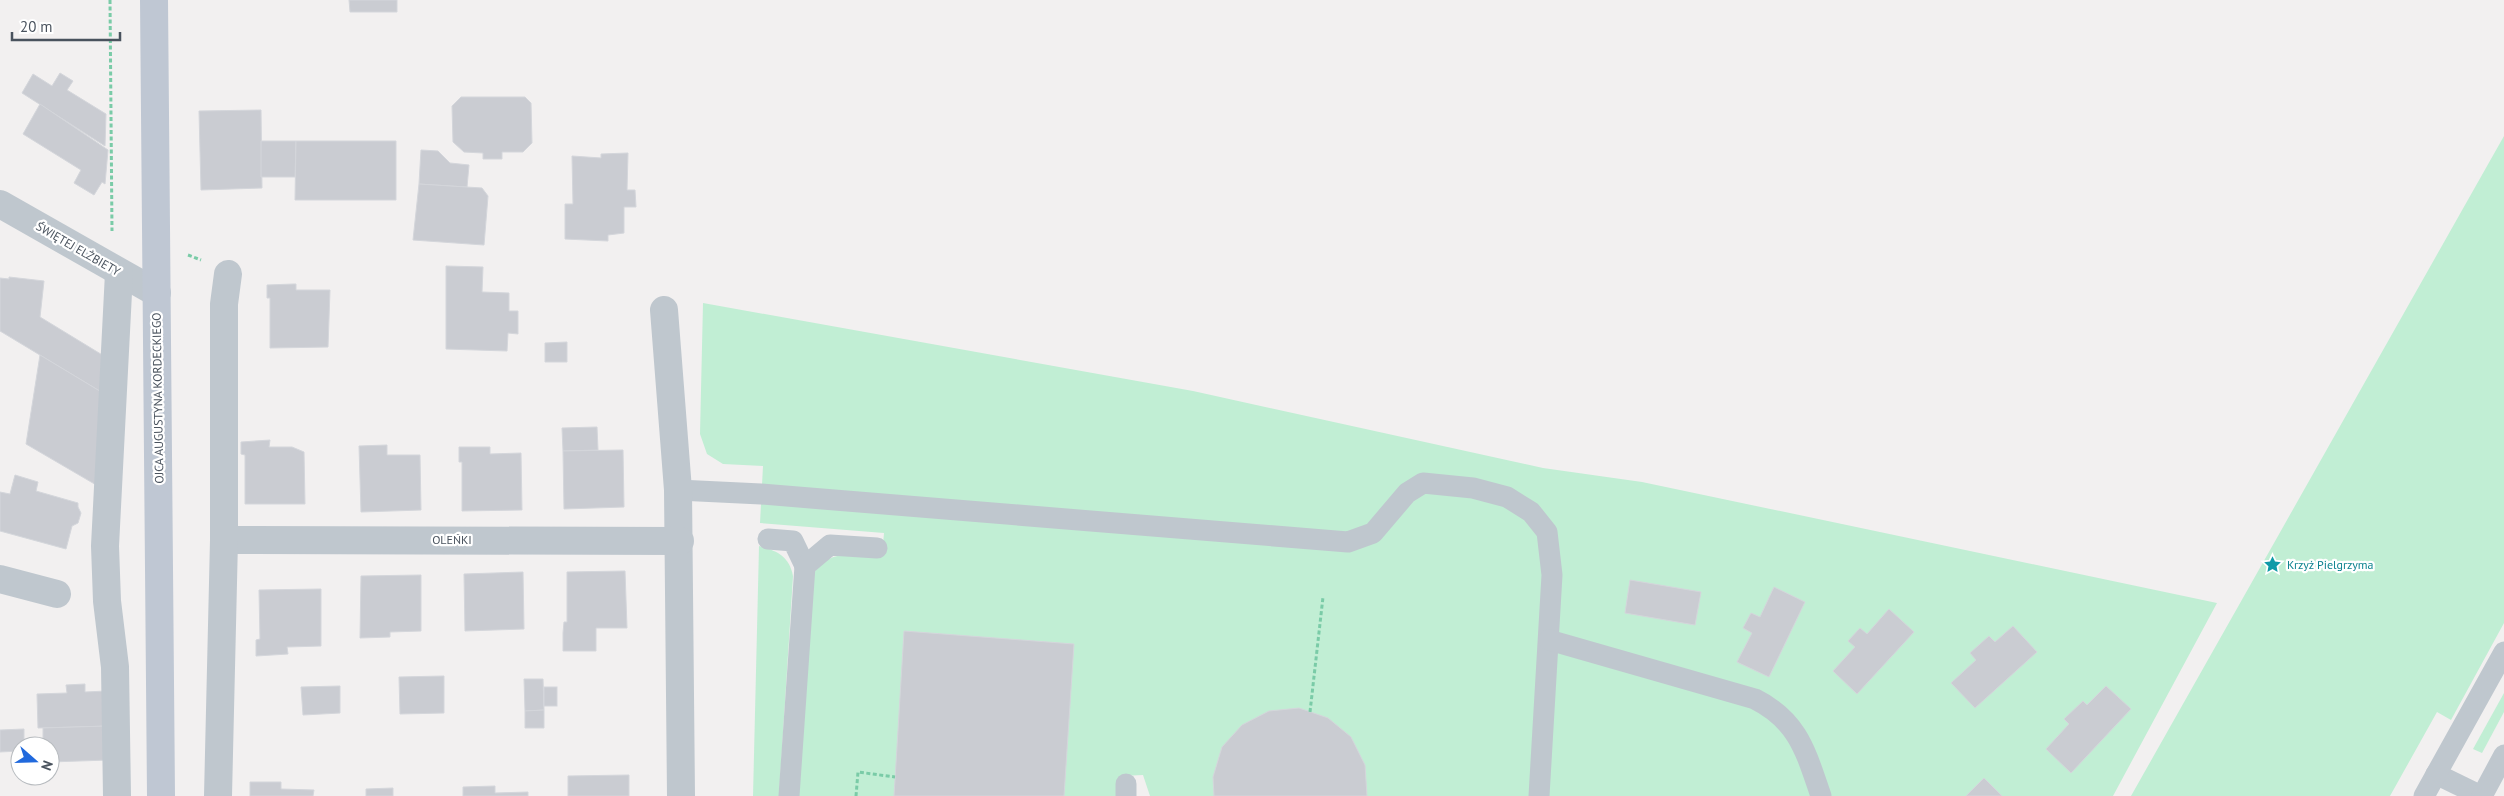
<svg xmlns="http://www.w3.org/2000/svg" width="2504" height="796" font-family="'PT Sans',sans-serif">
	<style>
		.green { fill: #c1eed4 }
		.building { fill: #caccd2; stroke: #d4d6db }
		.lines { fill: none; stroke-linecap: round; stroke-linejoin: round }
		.path { stroke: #7acba7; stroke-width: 3; stroke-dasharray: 4 2.5; stroke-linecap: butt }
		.lane { stroke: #bfc7ce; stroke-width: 21 }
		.street { stroke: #bfc7ce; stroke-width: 28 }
		.secondary { stroke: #bfc7d3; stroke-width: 28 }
		.labels { text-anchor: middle; stroke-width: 4.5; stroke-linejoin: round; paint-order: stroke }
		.street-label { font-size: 12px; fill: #49525d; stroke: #fff }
		.culture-label { font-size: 12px; fill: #0d838f; stroke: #fff; text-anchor: start }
	</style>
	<rect width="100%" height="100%" fill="#f2f0f0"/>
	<!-- green -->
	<g class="green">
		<path d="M2504 136V623L2451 720 2437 712 2390 796H2131Z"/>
		<path d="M703 303 1193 391 1543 468 1642 482 2217 603 2113 796H1150L1143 775 1122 776 1121 796H798L813 575C827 548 856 555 882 556L884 533 760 523 763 466 723 464 707 454 700 434Z"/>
		<path d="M759 546C777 551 789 556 793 576L779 796H753Z"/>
		<path d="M2504 693V712L2482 753 2473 749Z"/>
	</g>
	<!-- building -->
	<g class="building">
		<path d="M349 0H397V12H350Z"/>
		<path d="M60 73 73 81 67 90 106 114 105 146 22 93 33 74 52 86Z"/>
		<path d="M461 97H525L531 103 532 143 523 152H502V159H483V153L464 152 453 142 452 106Z"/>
		<path d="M40 104 108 150 105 184 102 182 94 195 74 183 81 170 23 134Z"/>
		<path d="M261 110 262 188 201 190 199 111Z"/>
		<path d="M261 141H296L295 177H261Z"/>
		<path d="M296 141H396V200H295Z"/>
		<path d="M421 150 438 151 450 163 469 165 467 187 419 184Z"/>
		<path d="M628 153 627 190H635L636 207H624V233L608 235V241L565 239V204H573L572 156 601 158V154Z"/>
		<path d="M419 184 482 188 488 196 484 245 413 240Z"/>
		<path d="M446 266 483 267 482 292 509 293V311H518V334L508 333 507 351 446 349Z"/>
		<path d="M9 277 44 281 40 317 104 356 103 393 0 331V278L9 279Z"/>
		<path d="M294 284H296V290H330L328 347 270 348V298H267V285Z"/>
		<path d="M567 342V362H545V343Z"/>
		<path d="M40 355 103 393 98 486 26 444Z"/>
		<path d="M597 427 598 450 563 451 562 428Z"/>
		<path d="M270 440 269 447H292L304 452 305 504H245V455L241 454V442Z"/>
		<path d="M387 445V455H420L421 510 361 512 359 446Z"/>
		<path d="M459 447H490V454L521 453 522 510 462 511V462H459Z"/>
		<path d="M623 450 624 507 564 509 563 451Z"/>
		<path d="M15 475 38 482 36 491 78 503V507L81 513 78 523 72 526 66 549 0 531V492L10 494Z"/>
		<path d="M625 571 627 628H596V651H563V633L564 622H567V572Z"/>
		<path d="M523 572 524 629 465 631 464 574Z"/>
		<path d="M421 575V631L390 632V637L360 638 361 576Z"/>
		<path d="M1630 580 1701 592 1695 625 1625 613Z"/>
		<path d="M1774 587 1805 602 1769 677 1737 662 1752 633 1743 628 1751 613 1760 617Z"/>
		<path d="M321 589V646L287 647 288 654 256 656V640L260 639 259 590Z"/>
		<path d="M1889 609 1914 632 1857 694 1833 671 1855 647 1848 641 1860 628 1867 634Z"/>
		<path d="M2013 626 2037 652 1975 708 1951 683 1976 660 1970 653 1989 636 1995 642Z"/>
		<path d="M904 631 1074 644 1064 796H894Z"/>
		<path d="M444 676V713L400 714 399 677Z"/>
		<path d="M524 679H543L544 710 525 711Z"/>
		<path d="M85 684V692L107 691V726L38 728 37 694 67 693 66 685Z"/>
		<path d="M340 686V713L303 715 301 687Z"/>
		<path d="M2106 686 2131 709 2071 773 2046 749 2069 724 2064 719 2083 701 2087 705Z"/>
		<rect x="544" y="687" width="13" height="19"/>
		<path d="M1299 708 1328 718 1351 737 1365 765 1367 796H1214L1213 777 1222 747 1242 725 1269 711Z"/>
		<path d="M544 710V728H525V711Z"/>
		<path d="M107 726 108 760 50 762V746H43V728Z"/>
		<path d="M24 729V746H20V751L0 752V730Z"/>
		<path d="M629 775V796H568V776Z"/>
		<path d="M1984 778 2002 796H1966Z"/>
		<path d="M250 782H281V789L314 790 313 796H250Z"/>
		<path d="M495 786V793L528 792V796H463V787Z"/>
		<path d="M393 788V796H366V789Z"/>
	</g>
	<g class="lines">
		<!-- path -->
		<g class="path">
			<path d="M110 0 112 231"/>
			<path d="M188 255 201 260"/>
			<path d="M1310 712 1323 597"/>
			<path d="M856 796 858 772 895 777"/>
		</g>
		<!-- lane -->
		<g class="lane">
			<path d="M678 490 761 494 1348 542 1373 533 1407 493 1423 483 1473 488 1507 497 1531 512 1547 532 1552 575 1539 796"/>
			<path d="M768 539 793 541 805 566"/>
			<path d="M1549 640 1755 699C1799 721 1806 753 1821 796"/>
			<path d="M2436 774 2481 796"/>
			<path d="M789 796 805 566 830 545 877 548"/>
			<path d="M1126 796V784"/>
			<path d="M2424 796 2504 652"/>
			<path d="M2482 796 2504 755"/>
		</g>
		<!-- street -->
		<g class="street">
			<path d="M0 204 157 293"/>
			<path d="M664 310 678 490 681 796"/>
			<path d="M224 540 680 541"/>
			<path d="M0 579 57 594"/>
			<path d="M117 796 115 667 107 601 105 546 119 273"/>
			<path d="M218 796 224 540V304L228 274"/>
		</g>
		<!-- secondary -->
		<path class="secondary" d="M154 0 161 796"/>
	</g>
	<!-- icons -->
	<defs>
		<symbol id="sight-bare" viewBox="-9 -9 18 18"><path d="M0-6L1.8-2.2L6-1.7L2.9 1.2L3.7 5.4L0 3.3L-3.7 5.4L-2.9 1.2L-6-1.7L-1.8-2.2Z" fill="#0f9aa8" stroke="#fff" stroke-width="2.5" paint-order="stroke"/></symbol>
	</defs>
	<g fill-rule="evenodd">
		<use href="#sight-bare" x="2260" y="552" width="25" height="25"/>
	</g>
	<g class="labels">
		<!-- street labels -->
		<g class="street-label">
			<text transform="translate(78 249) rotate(30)" y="4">ŚWIĘTEJ ELŻBIETY</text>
			<text transform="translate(158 398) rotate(-91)" y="4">OJCA AUGUSTYNA KORDECKIEGO</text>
			<text x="452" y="544">OLEŃKI</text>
		</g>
		<!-- culture labels -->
		<g class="culture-label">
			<text x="2287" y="569">Krzyż Pielgrzyma</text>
		</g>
	</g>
	<!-- north arrow -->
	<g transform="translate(35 761) rotate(110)"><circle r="24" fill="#ffffff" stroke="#b6babe"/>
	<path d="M0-4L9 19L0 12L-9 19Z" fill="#2069dd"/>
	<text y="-8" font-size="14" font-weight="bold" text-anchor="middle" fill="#49525d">N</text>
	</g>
	<!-- scale -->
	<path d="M12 32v8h108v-8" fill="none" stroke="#49525d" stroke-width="2.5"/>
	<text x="20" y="32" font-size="15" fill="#49525d" stroke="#ffffff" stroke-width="4" paint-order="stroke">20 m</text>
</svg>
